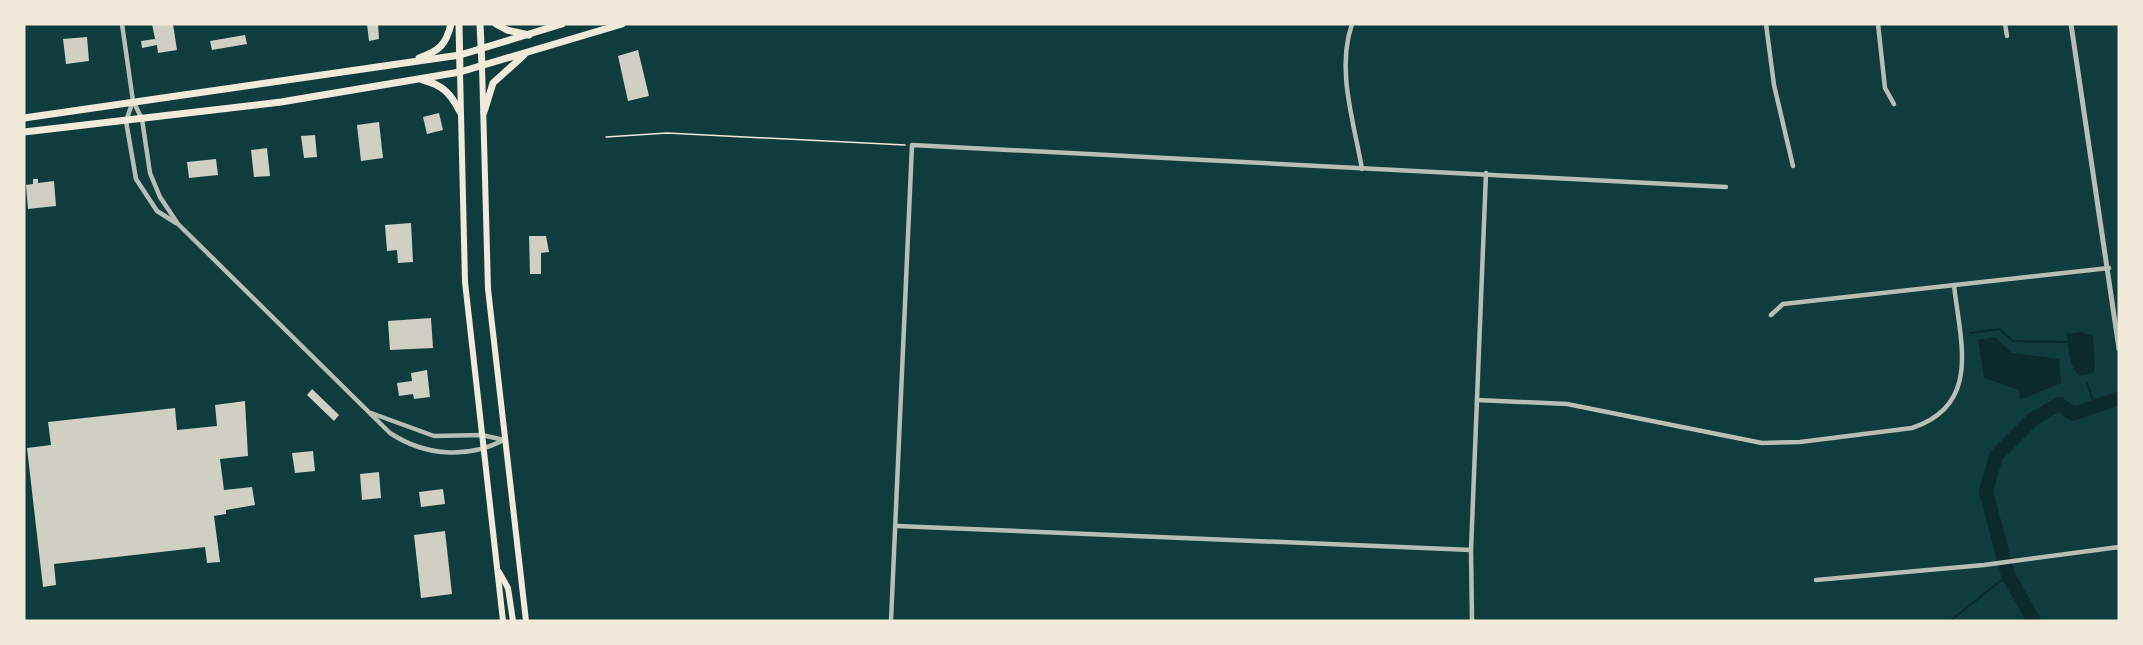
<svg xmlns="http://www.w3.org/2000/svg" width="2143" height="645" font-family="Georgia,serif">
	<style>
		.water { fill: #0a2a2b }
		.lines { fill: none; stroke-linecap: round; stroke-linejoin: round }
		.stream { stroke: #0a2a2b; stroke-width: 2 }
		.river { stroke: #0a2a2b; stroke-width: 14 }
		.building { fill: #cfcfc3 }
		.path { stroke: #f1e9da; stroke-width: 1.5 }
		.minor { stroke: #b8beb3; stroke-width: 4.5 }
		.tertiary { stroke: #b8beb3; stroke-width: 5 }
		.secondary { stroke: #f1e9da; stroke-width: 6 }
		.primary { stroke: #f1e9da; stroke-width: 7 }
	</style>
	<rect width="100%" height="100%" fill="#0f3d3e"/>
	<!-- water -->
	<g class="water">
		<path d="M2081 332 2093 336 2095 369 2093 373 2080 376C2069 368 2068 346 2067 334Z"/>
		<path d="M1995 337 2012 353 2059 359 2061 383 2020 400 2019 390 1984 378 1978 340Z"/>
	</g>
	<g class="lines">
		<!-- stream -->
		<g class="stream">
			<path d="M1971 333 1999 329 2013 341 2068 342"/>
			<path d="M2087 383 2095 406"/>
			<path d="M1950 621 2008 575"/>
		</g>
		<!-- river -->
		<path class="river" d="M2034 621 2008 575 1986 491 1996 456 2033 419 2059 404 2073 414 2119 398"/>
	</g>
	<!-- building -->
	<g class="building">
		<path d="M152 24H173L177 50 158 53 157 45 142 48 141 41 155 39Z"/>
		<path d="M367 24H378L379 39 369 41Z"/>
		<path d="M245 35 247 44 212 50 210 41Z"/>
		<path d="M87 37 89 61 66 64 63 39Z"/>
		<path d="M638 50 649 96 628 101 618 56Z"/>
		<path d="M439 113 443 130 427 134 423 117Z"/>
		<path d="M379 122 383 158 361 161 357 125Z"/>
		<path d="M315 135 317 157 304 158 301 136Z"/>
		<path d="M267 148 270 176 254 177 251 150Z"/>
		<path d="M216 159 218 175 189 178 187 162Z"/>
		<path d="M33 179H38V183L54 181 56 206 28 209 26 185 33 184Z"/>
		<path d="M411 223 413 262 398 263 397 250 387 251 385 225Z"/>
		<path d="M529 236H546L549 252 541 253V274H530Z"/>
		<path d="M431 318 433 348 390 350 388 321Z"/>
		<path d="M427 370 430 397 414 399 413 394 399 396 397 383 412 381 411 373Z"/>
		<path d="M312 389 339 415 334 421 307 395Z"/>
		<path d="M245 401 248 456 220 459 224 490 252 487 255 505 226 510V514L214 516 220 562 207 563 205 547 54 564 56 585 43 587 27 448 51 445 48 422 175 408 177 430 217 426 215 405Z"/>
		<path d="M313 451 315 471 295 473 292 453Z"/>
		<path d="M379 472 381 498 362 500 360 474Z"/>
		<path d="M443 489 445 504 421 507 419 492Z"/>
		<path d="M445 531 452 594 421 598 414 535Z"/>
	</g>
	<g class="lines">
		<!-- path -->
		<path class="path" d="M606 137 667 133 905 145"/>
		<!-- minor -->
		<g class="minor">
			<path d="M122 24 133 101 142 119 150 173 160 197 178 224 390 433C425 456 467 459 504 440"/>
			<path d="M1352 24C1336 70 1354 122 1362 169"/>
			<path d="M1766 24 1774 85 1793 166"/>
			<path d="M1878 24 1885 88 1894 104"/>
			<path d="M2005 24 2007 36"/>
			<path d="M133 101 126 121 136 179 157 211 176 223"/>
			<path d="M1771 315 1783 304 2109 268"/>
			<path d="M1477 400 1567 404 1762 443 1800 442 1912 428C1982 405 1960 341 1954 285"/>
			<path d="M371 413 434 436 482 435 504 440"/>
			<path d="M897 526 1471 550"/>
			<path d="M1816 580 1984 565 2119 547"/>
			<path d="M891 621 912 145 1726 187"/>
			<path d="M1472 621 1471 550 1486 173"/>
		</g>
		<!-- tertiary -->
		<path class="tertiary" d="M2071 24 2119 349"/>
		<!-- secondary -->
		<g class="secondary">
			<path d="M482 66 488 289 526 621"/>
			<path d="M460 72 465 282 503 621"/>
			<path d="M499 572 508 588 513 621"/>
		</g>
		<!-- primary -->
		<g class="primary">
			<path d="M459 24 460 72"/>
			<path d="M480 24 482 66"/>
			<path d="M496 24 507 30 529 35"/>
			<path d="M419 58C439 51 446 45 451 24"/>
			<path d="M423 80C443 85 451 94 460 112"/>
			<path d="M484 112 493 83 524 55"/>
			<path d="M24 118 460 55 562 24"/>
			<path d="M24 132 281 102 460 72 622 24"/>
		</g>
	</g>
	<!-- border -->
	<rect width="2143" height="645" fill="none" stroke="#f1e9da" stroke-width="51"/>
</svg>
